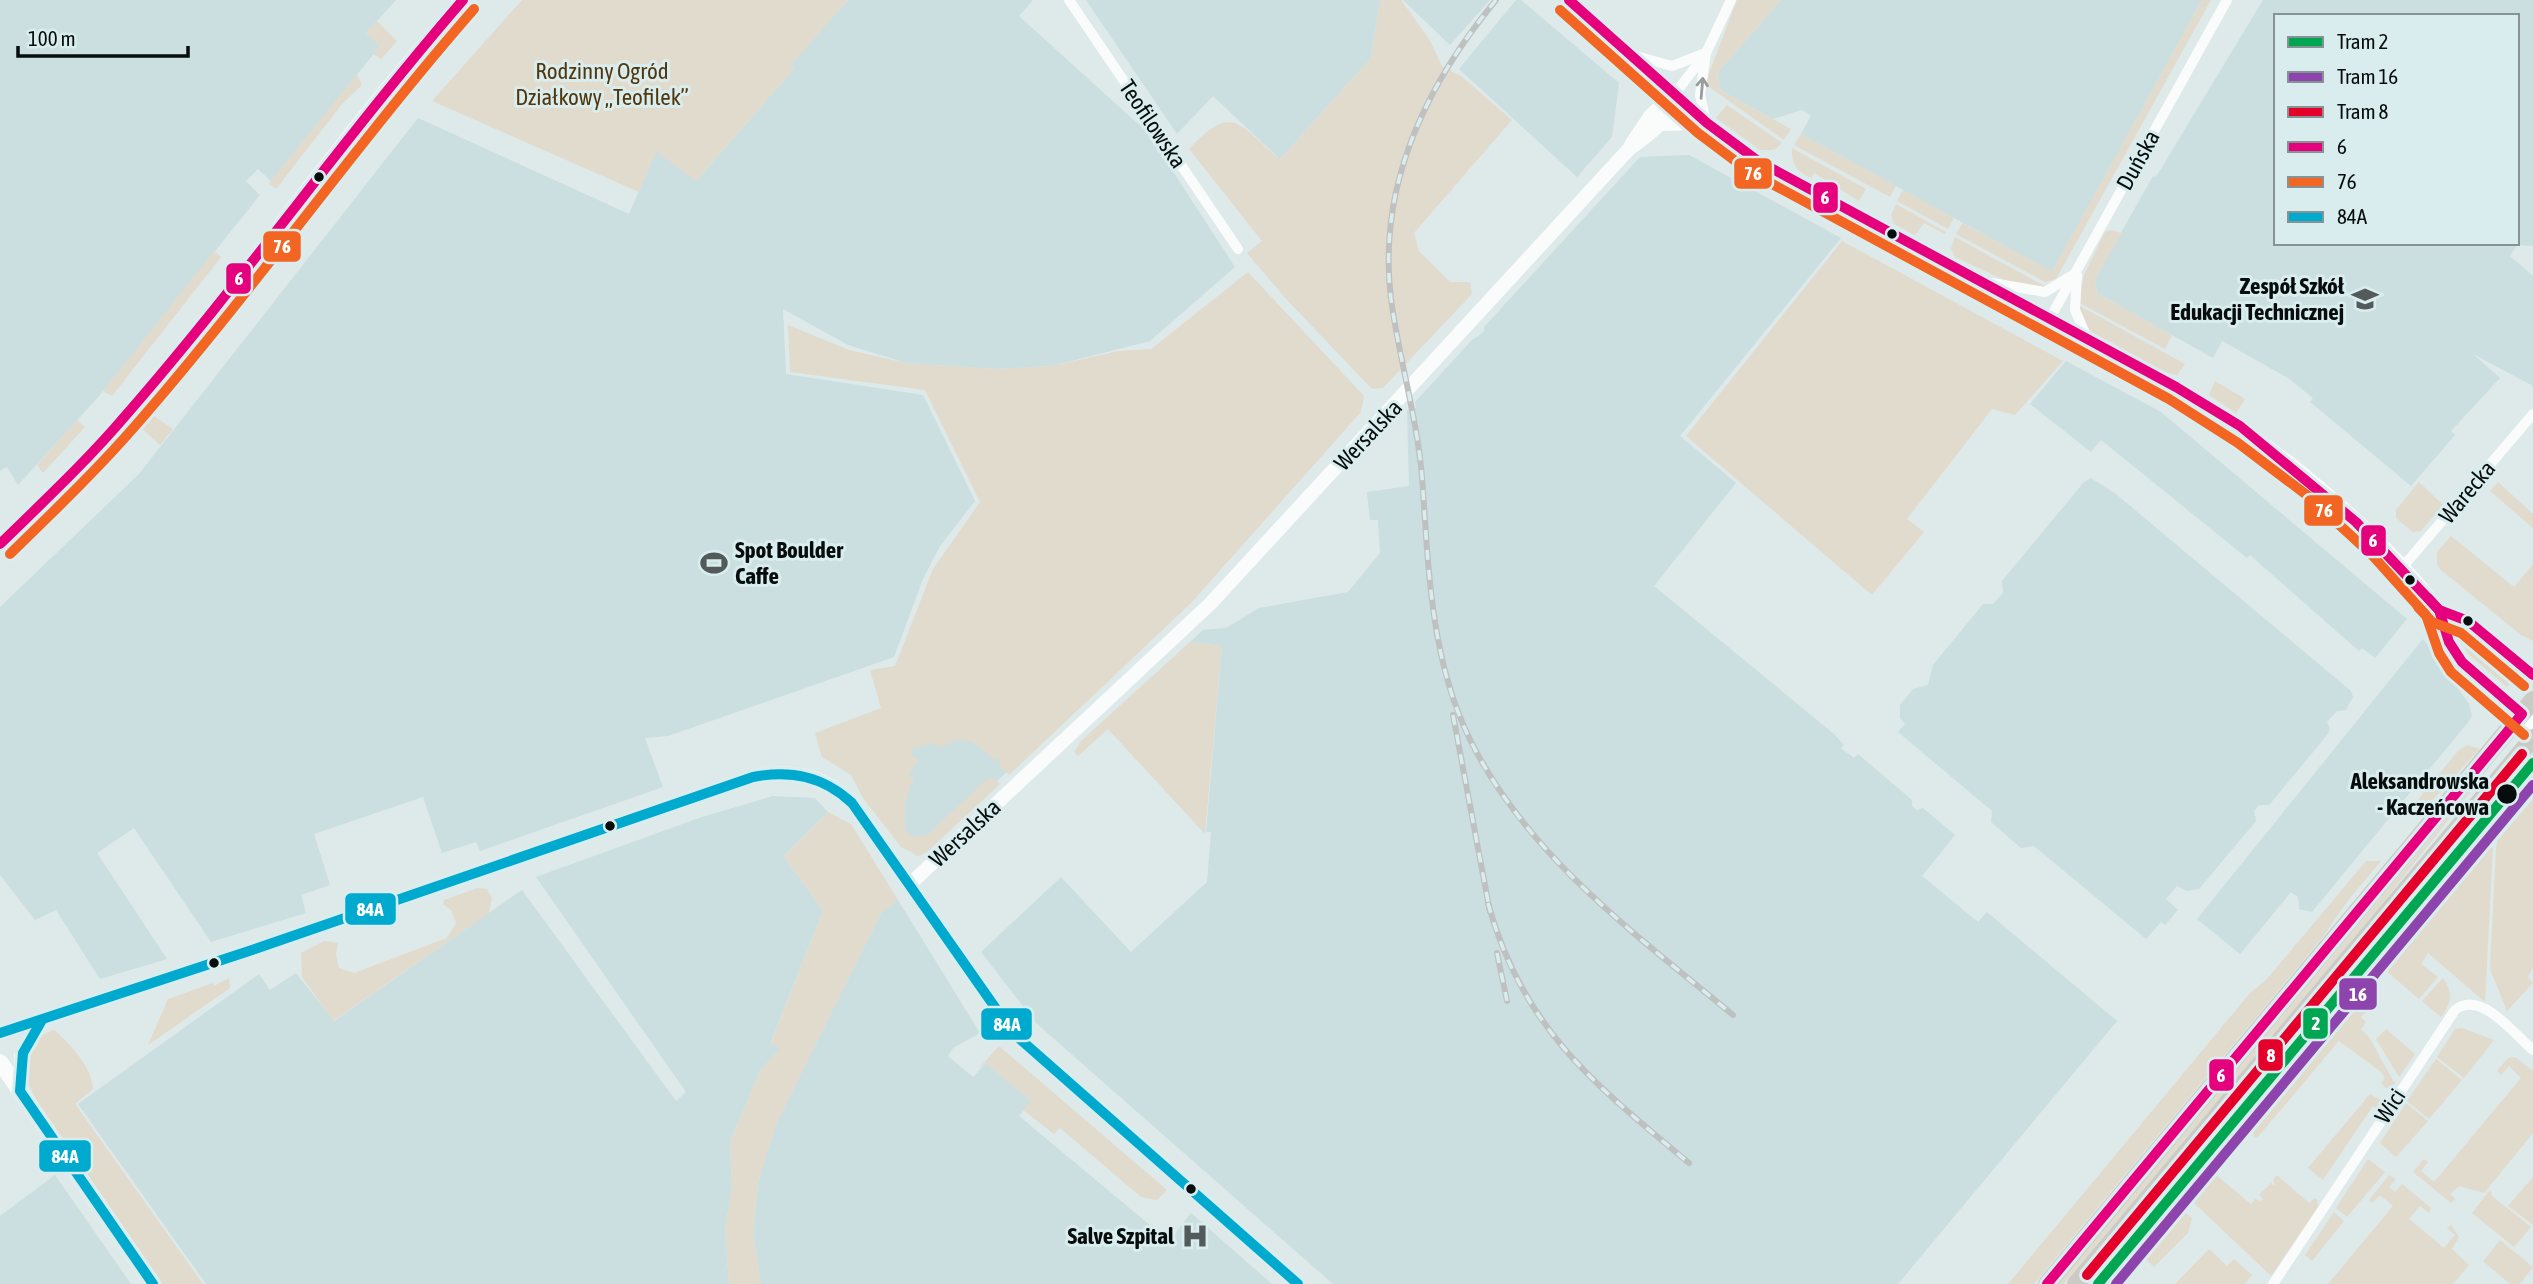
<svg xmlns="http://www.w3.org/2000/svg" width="2533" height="1284" font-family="'Asap Condensed',sans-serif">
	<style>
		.built { fill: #cbdee0; fill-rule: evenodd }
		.green { fill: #e1dbcd }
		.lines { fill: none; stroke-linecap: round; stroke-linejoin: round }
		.minor { stroke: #fafcfc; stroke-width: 10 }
		.tertiary { stroke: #fafcfc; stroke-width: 14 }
		.secondary { stroke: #fafcfc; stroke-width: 16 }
		.primary { stroke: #cbcac5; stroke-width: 18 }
		.rail-casing { stroke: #bfc1c1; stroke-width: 6 }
		.rail { stroke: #daedee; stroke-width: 3.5; stroke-dasharray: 10; stroke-linecap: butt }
		.bus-1-casing { stroke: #daedee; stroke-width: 16 }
		.bus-2-casing { stroke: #daedee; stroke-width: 16 }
		.bus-3-casing { stroke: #daedee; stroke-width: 16 }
		.bus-1 { stroke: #e5007d; stroke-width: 10 }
		.bus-2 { stroke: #f26522; stroke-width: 10 }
		.bus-3 { stroke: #00a9ce; stroke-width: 10 }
		.tram-1-casing { stroke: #daedee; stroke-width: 16 }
		.tram-2-casing { stroke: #daedee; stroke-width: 16 }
		.tram-3-casing { stroke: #daedee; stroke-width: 16 }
		.tram-1 { stroke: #00a651; stroke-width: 10 }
		.tram-2 { stroke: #8e44ad; stroke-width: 10 }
		.tram-3 { stroke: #e4002b; stroke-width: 10 }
		.oneway { stroke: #999c9c }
		.bus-dot { fill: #070d0d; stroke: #daedee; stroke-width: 2.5 }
		.labels { text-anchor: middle; stroke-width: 6; stroke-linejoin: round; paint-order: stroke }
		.park-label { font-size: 23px; fill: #52370d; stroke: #daedee }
		.street-label { font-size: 23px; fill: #070d0d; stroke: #daedee }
		.poi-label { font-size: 23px; font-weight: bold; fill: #070d0d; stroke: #daedee; text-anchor: end }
		.stop-label { font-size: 23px; font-weight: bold; fill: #070d0d; stroke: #daedee; text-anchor: end }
		.line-badge { stroke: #daedee; stroke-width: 2.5 }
		.badge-label { font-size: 19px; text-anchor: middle; font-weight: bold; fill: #fff }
	</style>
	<rect width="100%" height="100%" fill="#dee9ea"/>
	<!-- built -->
	<g class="built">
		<path d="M0 0H396L366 33 380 46 271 181 258 169 246 181 260 195 100 395 18 485 7 467 0 471Z"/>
		<path d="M848 0H1033L1019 16 1148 133 1235 267 1150 341 1052 366 995 369 906 363 848 345 783 309 786 374 923 395 975 501 940 546 923 579 894 657 668 736 645 738 663 787 480 851 476 842 442 853 423 797 314 834 330 885 301 895 306 913 211 942 134 828 97 853 167 959 100 979 56 910 35 920 0 875V607L139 474 418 118 629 214 656 151 697 180 794 69 790 65Z"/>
		<path d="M1086 0H1380L1371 58 1280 159 1213 96 1177 134Z"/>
		<path d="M1403 0H1490L1450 45Z"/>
		<path d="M1516 0H1521L1619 83 1612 137 1577 177 1459 69Z"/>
		<path d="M1781 0H2202L2052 272 1801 134 1811 116 1806 112 1801 110 1773 119 1720 90 1718 72Z"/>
		<path d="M2263 0H2533V246L2517 245 2510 256 2533 276V386L2473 354 2500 378 2451 431 2455 435 2411 486 2315 406 2310 402 2313 398 2288 378 2222 341 2213 358 2097 293 2095 279 2153 176 2156 177ZM2276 16H2517V243H2276Z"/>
		<path d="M1689 155 1841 238 1680 436 1736 483 1654 586 1834 734 1844 745 1841 748 1854 758 1858 754 1912 800V806L1917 810 1923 808 1955 835 1922 876 1978 922 1987 912 2117 1021 1898 1284H1333L1036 1023 981 952 1061 877 1131 952 1207 882 1211 832H1206L1222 646 1190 642 1203 630 1226 628 1259 608 1348 592 1380 553 1378 520H1370L1367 492 1409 486 1407 410 1416 408 1415 402 1472 340 1484 332V327L1640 157Z"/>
		<path d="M2066 361 2161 412 2407 619 2375 658 2362 648 2359 651 2250 555 2247 558 2101 440 2091 452 2030 404Z"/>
		<path d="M2091 478 2116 494 2351 691 2353 697 2346 710 2337 711 2327 722 2330 729 2328 734 2269 805H2259L2254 811 2256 821 2199 889 2187 891 2177 886 2166 899 2178 910 2165 925 2161 922 2146 939 2034 846 2021 848 1991 822 1992 811 1898 732 1905 724 1900 718V705L1913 689 1928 685 1933 665 1983 604H1993L2003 593 2002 581 2084 482Z"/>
		<path d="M2423 639 2469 704 2472 716 2469 721 2312 912 2299 909 2298 897 2291 892 2240 954 2197 919Z"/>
		<path d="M980 733 1013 766 916 856 902 840 909 745Z"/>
		<path d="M773 796 815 798 828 812 784 856 823 911 771 1042 781 1048 761 1069 730 1142 732 1188 725 1229 729 1284H206L78 1104 259 974 270 990 296 973 334 1021 522 890 676 1101 686 1092 536 877 699 818Z"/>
		<path d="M898 900 980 1033 953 1048 948 1056 973 1077 986 1063 1032 1101 1019 1116 1169 1241 1191 1213 1272 1284H761L753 1232 758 1182 777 1122 881 913Z"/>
		<path d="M55 1175 131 1284H0V1216Z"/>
	</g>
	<!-- green -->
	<g class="green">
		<path d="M522 0H848L791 65 794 69 696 181 656 151 639 192 432 101Z"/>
		<path d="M1380 0H1401L1429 39 1442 66 1461 76 1512 120 1414 233 1419 251 1450 282H1470L1472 294 1383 388 1372 389 1287 300 1247 253 1262 241 1189 149C1234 100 1240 127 1280 159L1371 58Z"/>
		<path d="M1737 0H1781L1718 72 1720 90 1791 129 1784 140 1705 84Z"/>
		<path d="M2202 0H2211L2056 279 2045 282 1956 234 1962 223 2052 271Z"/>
		<path d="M377 21 397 41 381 59 373 54 380 46 366 33Z"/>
		<path d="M357 74 362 85 342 104 276 189 269 183Z"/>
		<path d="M1727 105 1782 143 1774 150H1760L1716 118Z"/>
		<path d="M1801 134 1896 186 1890 197 1794 145Z"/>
		<path d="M1792 148 1866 189 1859 201 1814 173 1811 178C1797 171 1791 165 1792 148Z"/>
		<path d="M1903 190 1954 218 1948 229 1897 201Z"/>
		<path d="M1896 204 1946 232 1945 234 1924 223 1915 235 1894 224 1891 215Z"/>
		<path d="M2111 230 2122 233 2095 279 2097 293 2172 335 2165 349 2078 302 2084 275 2105 232Z"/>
		<path d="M1955 237 2048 288 2004 280 1955 257 1951 248Z"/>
		<path d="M1842 241 2063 361 2015 415 1992 409 1907 519 1924 532 1872 595 1686 436Z"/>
		<path d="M214 251 221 257 112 396 103 391Z"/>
		<path d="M1248 272 1364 396 1361 412 1190 604 1009 775 998 764 1000 761 998 758 994 760C978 744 964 731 942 748L933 743 911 749V755L919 760 909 773 910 777 915 778C905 790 903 815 906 831L914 837 927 835 987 779 993 778 1000 784 927 852 919 856 901 847 863 798 851 775 822 757 815 733 881 708 870 670 895 666 933 569 980 502 925 390 790 372 788 325 849 350 906 363 995 369 1052 366 1118 351 1151 349Z"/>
		<path d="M2078 305 2185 364 2177 375 2167 373 2092 332 2085 326Z"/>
		<path d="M2215 381 2245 399 2236 413 2209 395Z"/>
		<path d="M148 412 173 429 160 445 137 424Z"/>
		<path d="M77 420 85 427 43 473 37 465Z"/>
		<path d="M2419 482 2443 505 2421 531 2413 532 2396 518V510Z"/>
		<path d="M2498 482 2533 514V528L2490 491Z"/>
		<path d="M2451 536 2514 587 2533 564V641L2521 635 2441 570 2437 564V552Z"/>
		<path d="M2459 635C2481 638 2505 657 2516 676L2507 687 2468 654Z"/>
		<path d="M1190 642 1222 646 1205 834 1108 729 1078 756 1074 752 1081 741Z"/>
		<path d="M2467 745 2480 749 2425 808 2417 810 2412 807 2458 751Z"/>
		<path d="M2495 761 2378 909 2064 1284H2058Z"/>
		<path d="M2533 799V966L2528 978 2533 983 2507 1011 2490 969 2496 849 2497 841Z"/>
		<path d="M828 812 851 824 898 900 881 913 777 1123 758 1182 753 1232 761 1284H729L725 1229 732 1188 730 1142 761 1069 781 1048 771 1043 823 911 784 856Z"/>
		<path d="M2489 845 2493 848 2485 1002 2428 953 2421 964 2438 977 2419 999 2384 969Z"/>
		<path d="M2366 861H2381L2346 903 2323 937 2034 1284H2008L2250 993 2266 980Z"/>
		<path d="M478 888 487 889 492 898 489 913 333 1021 302 977 301 953 324 941 338 943 336 955 339 968 354 973 447 938 456 923 451 910 443 904 444 900Z"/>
		<path d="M229 978 230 988 148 1045 168 999 213 983 214 986Z"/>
		<path d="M2443 978C2453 993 2452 1002 2441 1017L2422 1001Z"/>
		<path d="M2356 1003 2366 1012 2361 1017 2366 1022 2361 1029 2369 1037 2395 1084 2386 1088 2381 1083 2385 1078 2381 1072 2339 1041 2257 1138 2254 1137 2252 1128Z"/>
		<path d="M2462 1028 2494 1040 2464 1078 2437 1057 2455 1029Z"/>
		<path d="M2386 1029 2415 1054 2399 1077 2376 1039Z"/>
		<path d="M54 1030C69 1042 93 1069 93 1089L75 1104 203 1284H162L55 1134 28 1084 25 1074 28 1057 40 1036Z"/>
		<path d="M999 1046 1167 1190 1157 1200 1141 1197 1060 1128 1054 1134 1023 1110 1031 1101 986 1063 978 1069Z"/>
		<path d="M2515 1057 2533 1071V1133L2484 1193 2459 1186 2450 1194 2455 1199 2451 1203 2413 1172 2424 1159 2428 1162 2421 1171 2434 1182 2521 1078 2509 1066 2501 1075 2497 1071 2508 1058Z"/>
		<path d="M2436 1059 2462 1080 2429 1119 2407 1101Z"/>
		<path d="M2370 1094 2381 1100 2378 1109 2373 1106 2323 1180 2308 1168Z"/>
		<path d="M2406 1103 2428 1121 2396 1157 2380 1143Z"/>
		<path d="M2368 1159 2385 1172 2347 1217 2336 1208Z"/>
		<path d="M2214 1173 2251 1204 2256 1198 2260 1202 2263 1199 2259 1195 2271 1183 2275 1186 2273 1180 2277 1175 2309 1203 2315 1198 2317 1199 2318 1207 2271 1276 2191 1200Z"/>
		<path d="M2389 1175 2396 1179 2389 1187 2395 1192 2402 1184 2431 1208 2429 1213 2420 1206 2409 1219 2444 1248 2455 1235 2447 1228 2451 1225 2459 1237 2452 1249 2469 1265 2453 1284H2328L2393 1206 2380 1195 2372 1203 2369 1200Z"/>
		<path d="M2533 1177V1225L2508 1206Z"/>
		<path d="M2490 1190 2492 1196 2531 1227 2514 1247 2472 1213Z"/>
		<path d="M2183 1211 2192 1218 2188 1233 2154 1267 2143 1257Z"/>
		<path d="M2334 1212 2344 1221 2312 1261 2305 1255Z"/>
		<path d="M2500 1240 2533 1267 2520 1284H2510L2483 1261Z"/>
		<path d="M2209 1249 2227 1266 2234 1259 2252 1275 2245 1284H2175Z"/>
	</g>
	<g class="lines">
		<!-- minor -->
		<g class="minor">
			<path d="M1069 0 1238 249"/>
			<path d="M1706 53 1700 95 1706 122"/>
			<path d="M1636 56 1672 66 1703 54"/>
			<path d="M1674 95 1706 53 1731 0"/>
			<path d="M2077 275 2075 310 2088 340"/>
			<path d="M1992 283 2045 292 2071 276"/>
			<path d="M2049 320 2227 0"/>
			<path d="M2401 569 2533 414"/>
			<path d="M2273 1284 2455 1010C2480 989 2514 1034 2533 1050"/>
		</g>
		<!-- tertiary -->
		<g class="tertiary">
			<path d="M1569 0 1707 123 1758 161 2176 387C2268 439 2372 524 2437 607 2447 620 2446 638 2454 652 2472 680 2508 702 2533 724"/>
			<path d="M1662 124 1707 123"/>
			<path d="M1631 145 1651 115 1674 95"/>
			<path d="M0 544C177 386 303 176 463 0"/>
			<path d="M2439 610 2468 621 2533 675"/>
			<path d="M909 885 1210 604 1629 149C1651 133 1668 123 1674 95"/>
			<path d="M0 1033 255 949 753 777C789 768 826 775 852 803L1013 1033 1298 1284"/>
			<path d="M20 1091 21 1056 41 1021"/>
		</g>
		<!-- secondary -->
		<path class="secondary" d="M0 1062 153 1284"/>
		<!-- primary -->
		<g class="primary">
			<path d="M2047 1284 2533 700"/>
			<path d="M2076 1284 2533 738"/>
		</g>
		<defs>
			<g id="rail">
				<path d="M1496 0C1426 85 1377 186 1391 299 1399 359 1417 417 1422 477 1429 572 1430 669 1478 755 1538 864 1639 937 1733 1015"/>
				<path d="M1453 715 1490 912"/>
				<path d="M1488 903C1522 1028 1595 1085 1689 1163"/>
				<path d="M1497 953 1507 1001"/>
			</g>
		</defs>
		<!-- rail casing -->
		<use href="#rail" class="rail-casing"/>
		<!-- rail -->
		<use href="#rail" class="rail"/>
		<defs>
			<g id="bus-1">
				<path d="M1569 0 1707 123 1758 161 2176 387 2240 426 2356 522 2439 610 2449 642 2462 662 2522 714 2047 1284"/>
				<path d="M0 544C43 502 87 461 126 415 243 281 346 135 463 0"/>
				<path d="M2428 598 2439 610 2468 621 2533 675"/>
			</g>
			<g id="bus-2">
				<path d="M1560 10 1698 133 1750 172 2169 399 2238 443 2308 496 2372 555 2426 615 2439 653 2451 672 2524 735"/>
				<path d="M10 554C53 512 96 471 136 425 253 291 356 144 474 9"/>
				<path d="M2418 607 2432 622 2461 633 2524 686"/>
			</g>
			<g id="bus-3">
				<path d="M42 1020 23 1053 20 1091 153 1284"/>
				<path d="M0 1033 255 949 753 777C791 770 823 776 852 803L1013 1033 1298 1284"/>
			</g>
		</defs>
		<!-- bus-1 casing -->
		<use href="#bus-1" class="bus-1-casing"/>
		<!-- bus-2 casing -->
		<use href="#bus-2" class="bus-2-casing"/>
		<!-- bus-3 casing -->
		<use href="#bus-3" class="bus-3-casing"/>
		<!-- bus-1 -->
		<use href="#bus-1" class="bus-1"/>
		<!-- bus-2 -->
		<use href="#bus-2" class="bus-2"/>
		<!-- bus-3 -->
		<use href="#bus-3" class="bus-3"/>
		<defs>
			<path id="tram-1" d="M2098 1284 2533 763"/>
			<path id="tram-2" d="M2116 1284 2533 785"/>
			<path id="tram-3" d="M2087 1275 2522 754"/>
		</defs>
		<!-- tram-1 casing -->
		<use href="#tram-1" class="tram-1-casing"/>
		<!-- tram-2 casing -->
		<use href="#tram-2" class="tram-2-casing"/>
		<!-- tram-3 casing -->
		<use href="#tram-3" class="tram-3-casing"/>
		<!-- tram-1 -->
		<use href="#tram-1" class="tram-1"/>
		<!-- tram-2 -->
		<use href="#tram-2" class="tram-2"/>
		<!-- tram-3 -->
		<use href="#tram-3" class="tram-3"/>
	</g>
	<!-- one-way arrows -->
	<defs><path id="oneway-shaft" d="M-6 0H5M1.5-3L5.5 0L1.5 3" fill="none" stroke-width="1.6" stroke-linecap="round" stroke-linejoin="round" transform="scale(1.75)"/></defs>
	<use class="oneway" href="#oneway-shaft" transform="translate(1702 88) rotate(-85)"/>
	<!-- icons -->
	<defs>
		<symbol id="school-bare" viewBox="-9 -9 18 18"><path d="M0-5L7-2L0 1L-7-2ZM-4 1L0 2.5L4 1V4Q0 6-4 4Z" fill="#525a5a" stroke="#daedee" stroke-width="2.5" paint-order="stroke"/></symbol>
		<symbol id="stadium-bare" viewBox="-9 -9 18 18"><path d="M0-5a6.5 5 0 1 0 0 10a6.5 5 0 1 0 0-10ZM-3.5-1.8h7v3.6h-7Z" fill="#525a5a" stroke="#daedee" stroke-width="2.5" paint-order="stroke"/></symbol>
		<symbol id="hospital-bare" viewBox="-9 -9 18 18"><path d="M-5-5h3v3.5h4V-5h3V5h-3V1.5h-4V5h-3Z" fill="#525a5a" stroke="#daedee" stroke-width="2.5" paint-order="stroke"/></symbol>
	</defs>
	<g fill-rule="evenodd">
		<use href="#school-bare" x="2346" y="280" width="38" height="38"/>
		<use href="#stadium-bare" x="695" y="544" width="38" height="38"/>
		<use href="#hospital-bare" x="1176" y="1217" width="38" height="38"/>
	</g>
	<!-- markers -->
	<g class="bus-dot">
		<circle cx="319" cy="177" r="6"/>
		<circle cx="1892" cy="234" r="6"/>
		<circle cx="2410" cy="580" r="6"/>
		<circle cx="2468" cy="621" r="6"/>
		<circle cx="2507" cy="794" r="11"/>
		<circle cx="610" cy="826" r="6"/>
		<circle cx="214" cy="963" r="6"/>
		<circle cx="1191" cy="1189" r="6"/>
	</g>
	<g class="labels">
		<!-- park labels -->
		<g class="park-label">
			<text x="602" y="79">Rodzinny Ogród<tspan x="602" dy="26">Działkowy „Teofilek”</tspan></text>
		</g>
		<!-- street labels -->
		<g class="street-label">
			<text transform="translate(1153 124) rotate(56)" y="8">Teofilowska</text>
			<text transform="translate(2138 160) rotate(-61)" y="8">Duńska</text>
			<text transform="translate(1368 435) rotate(-47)" y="8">Wersalska</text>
			<text transform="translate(2467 492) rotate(-50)" y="8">Warecka</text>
			<text transform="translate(965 833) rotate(-43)" y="8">Wersalska</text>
			<text transform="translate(2390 1106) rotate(-57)" y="8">Wici</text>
		</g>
		<!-- poi labels -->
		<g class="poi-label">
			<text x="2344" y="294">Zespół Szkół<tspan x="2344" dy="26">Edukacji Technicznej</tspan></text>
			<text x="735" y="558" text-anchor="start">Spot Boulder<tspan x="735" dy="26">Caffe</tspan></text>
			<text x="1174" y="1244">Salve Szpital</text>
		</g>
		<!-- stop labels -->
		<g class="stop-label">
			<text x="2489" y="789">Aleksandrowska<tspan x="2489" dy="26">- Kaczeńcowa</tspan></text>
		</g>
	</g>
	<g class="line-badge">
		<rect x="1733" y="157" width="40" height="33" rx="7" fill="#f26522"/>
		<rect x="1812" y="181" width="27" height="33" rx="7" fill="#e5007d"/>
		<rect x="262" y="230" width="40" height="33" rx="7" fill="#f26522"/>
		<rect x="225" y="262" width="27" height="33" rx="7" fill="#e5007d"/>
		<rect x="2303" y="494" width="41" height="33" rx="7" fill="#f26522"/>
		<rect x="2360" y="524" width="27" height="33" rx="7" fill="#e5007d"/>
		<rect x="344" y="892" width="53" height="34" rx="7" fill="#00a9ce"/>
		<rect x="2338" y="977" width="40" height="34" rx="7" fill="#8e44ad"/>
		<rect x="2302" y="1007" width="27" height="33" rx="7" fill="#00a651"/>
		<rect x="980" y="1007" width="53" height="34" rx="7" fill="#00a9ce"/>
		<rect x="2257" y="1038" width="27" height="34" rx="7" fill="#e4002b"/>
		<rect x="2208" y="1058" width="27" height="34" rx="7" fill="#e5007d"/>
		<rect x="38" y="1139" width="54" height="34" rx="7" fill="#00a9ce"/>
	</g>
	<g class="badge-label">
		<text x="1753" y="180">76</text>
		<text x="1825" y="204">6</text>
		<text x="282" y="253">76</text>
		<text x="239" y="285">6</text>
		<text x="2324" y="517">76</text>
		<text x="2373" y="547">6</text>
		<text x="370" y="916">84A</text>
		<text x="2358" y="1001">16</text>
		<text x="2316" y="1030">2</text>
		<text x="1007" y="1031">84A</text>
		<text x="2271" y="1062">8</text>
		<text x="2221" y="1082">6</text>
		<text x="65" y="1163">84A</text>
	</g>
	<!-- legend -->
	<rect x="2274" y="14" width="245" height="231" fill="#daedee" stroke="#869394" stroke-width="2"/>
	<rect x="2288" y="37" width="35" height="10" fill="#00a651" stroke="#869394" stroke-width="2"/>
	<text x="2337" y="49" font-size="21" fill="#070d0d">Tram 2</text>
	<rect x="2288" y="72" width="35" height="10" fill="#8e44ad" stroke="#869394" stroke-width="2"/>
	<text x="2337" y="84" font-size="21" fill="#070d0d">Tram 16</text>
	<rect x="2288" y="107" width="35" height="10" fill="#e4002b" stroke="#869394" stroke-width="2"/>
	<text x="2337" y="119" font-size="21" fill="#070d0d">Tram 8</text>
	<rect x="2288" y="142" width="35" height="10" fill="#e5007d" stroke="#869394" stroke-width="2"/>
	<text x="2337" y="154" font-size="21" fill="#070d0d">6</text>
	<rect x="2288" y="177" width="35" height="10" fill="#f26522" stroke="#869394" stroke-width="2"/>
	<text x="2337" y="189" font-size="21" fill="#070d0d">76</text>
	<rect x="2288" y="212" width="35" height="10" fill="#00a9ce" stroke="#869394" stroke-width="2"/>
	<text x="2337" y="224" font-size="21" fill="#070d0d">84A</text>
	<!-- scale -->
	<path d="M18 46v10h170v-10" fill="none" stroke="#070d0d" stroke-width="3.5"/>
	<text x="28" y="46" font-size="21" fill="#070d0d" stroke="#daedee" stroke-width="5" paint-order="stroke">100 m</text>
</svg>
